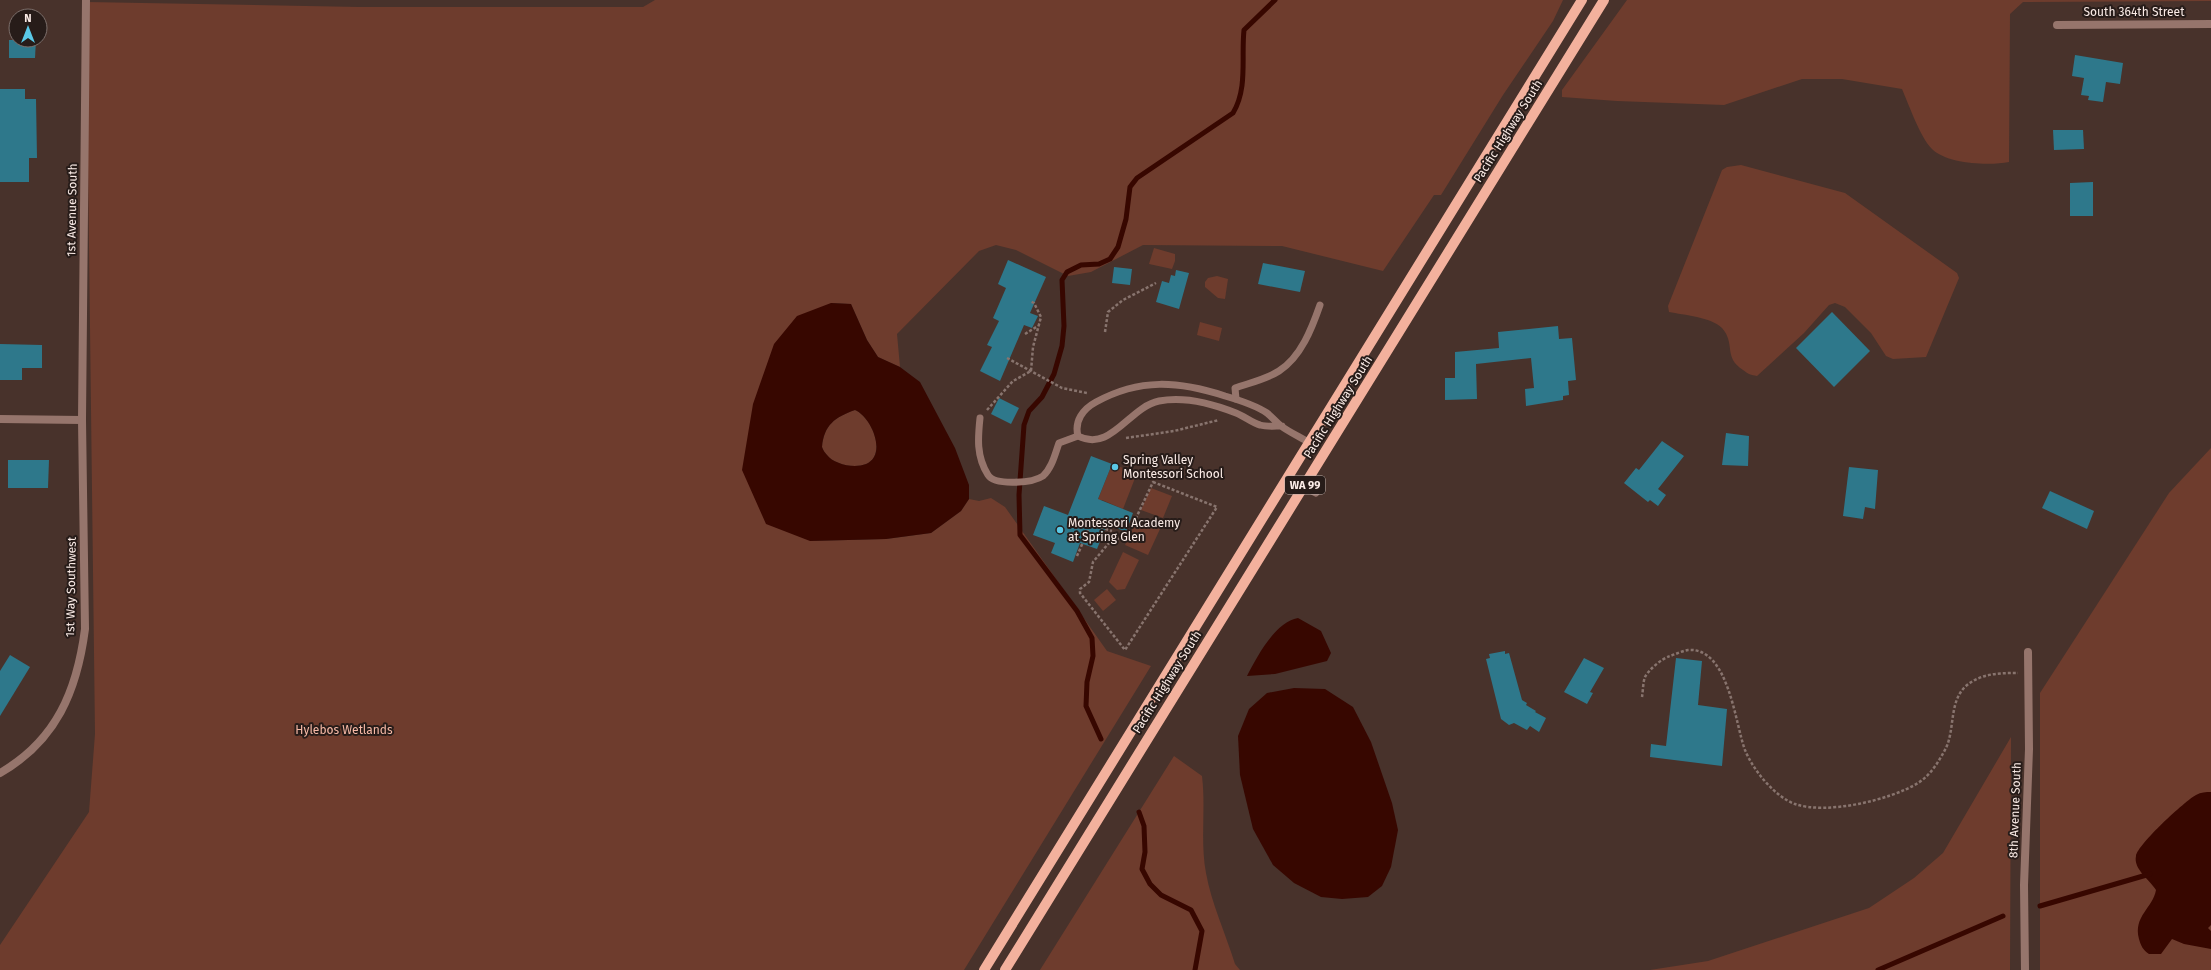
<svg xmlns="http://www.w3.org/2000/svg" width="2211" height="970" font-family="'Fira Sans',sans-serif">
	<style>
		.green { fill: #6e3c2d }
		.water { fill: #370700; fill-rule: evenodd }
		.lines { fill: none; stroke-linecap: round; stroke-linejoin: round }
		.stream { stroke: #370700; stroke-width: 5 }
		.building { fill: #2e788b }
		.path { stroke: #88746e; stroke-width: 2.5; stroke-dasharray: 3 2; stroke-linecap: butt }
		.lane { stroke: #96756c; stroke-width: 7 }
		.street { stroke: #96756c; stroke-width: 8 }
		.primary { stroke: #f3b19d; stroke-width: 10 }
		.poi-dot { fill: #5ac8e6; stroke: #271c19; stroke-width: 1.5 }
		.labels { text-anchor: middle; stroke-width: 4; stroke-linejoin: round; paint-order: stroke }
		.shield { fill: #271c19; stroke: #bbaea9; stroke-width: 1 }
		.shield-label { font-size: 11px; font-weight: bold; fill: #fbece7 }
		.street-label { font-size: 12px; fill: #fbece7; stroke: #271c19 }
		.poi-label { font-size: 12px; fill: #fbece7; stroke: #271c19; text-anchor: start }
		.park-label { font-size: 12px; fill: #f6b9a6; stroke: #271c19 }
	</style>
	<rect width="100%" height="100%" fill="#48322b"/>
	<!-- green -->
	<g class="green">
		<path d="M655 0H1563L1553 21 1503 95 1441 195H1434L1383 271 1282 246 1143 245 1091 272 1068 276 1016 250 996 245 979 251 897 334 900 367 878 357 867 340 851 304 831 303 810 541 886 539 931 533 961 511 969 499 979 501 991 498 1005 507 1107 651 1151 666 964 970H0V945L89 812 95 734 86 2 359 7H643Z"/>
		<path d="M1627 0H2211V1L2023 2 2010 14 2009 162C1989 166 1947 164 1932 149 1920 137 1909 105 1902 89L1842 79H1802L1724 105 1617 101 1562 97V90Z"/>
		<path d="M1741 165 1845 193 1957 273 1959 278 1926 357 1893 359 1886 356 1871 333 1845 307 1835 303 1829 305 1804 333 1757 376C1751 375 1748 374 1743 370 1723 357 1736 344 1722 328 1711 317 1684 315 1669 312L1668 306 1722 170 1727 167Z"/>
		<path d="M1154 248 1175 254V261L1172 269 1149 264Z"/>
		<path d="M1217 276 1228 279 1225 299 1218 298 1205 287V282L1208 278Z"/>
		<path d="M1200 322 1222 328 1219 341 1197 335Z"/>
		<path d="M855 410C869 416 882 443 874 457 866 472 835 466 827 455 825 453 823 450 822 447 824 425 835 417 855 410Z"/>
		<path d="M2211 448V970H2040V693L2169 493Z"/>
		<path d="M1112 464 1137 473 1123 509 1102 500 1097 502Z"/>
		<path d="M1151 488 1172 496 1163 518 1141 510Z"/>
		<path d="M1137 519 1160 529 1148 555 1125 545Z"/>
		<path d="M1123 552 1139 560 1125 589 1117 590 1109 582Z"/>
		<path d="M1107 589 1116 600 1103 611 1094 600Z"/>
		<path d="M2011 737 2010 970H1650L1708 961 1869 908 1914 878 1943 853Z"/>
		<path d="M1174 756 1202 776C1206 808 1200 841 1206 873 1211 902 1226 935 1235 964L1240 970H1040Z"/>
	</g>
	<!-- water -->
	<g class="water">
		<path d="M831 303 851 304 867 340 878 357 900 367 920 382 955 448 969 485V499L961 511 931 533 886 539 810 541 766 524 742 470 753 404 774 344 797 316ZM855 410C869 416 882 443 874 457 866 472 835 466 827 455 825 453 823 450 822 447 824 425 835 417 855 410Z"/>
		<path d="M1298 618 1321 631 1331 653 1327 661 1275 674 1247 676C1257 657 1275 622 1298 618Z"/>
		<path d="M1294 688 1325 689 1353 707 1371 742 1392 803 1398 830 1391 867 1382 886 1368 897 1342 899 1321 897 1294 883 1273 865 1253 829 1240 775 1238 736 1249 709 1267 693Z"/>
		<path d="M2211 792V925L2208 928 2211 931V949L2184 944 2172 939 2161 954H2149C2143 950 2141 946 2139 939 2133 916 2153 908 2156 890 2150 880 2133 869 2136 856 2138 844 2185 801 2196 795 2201 792 2206 792 2211 792Z"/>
	</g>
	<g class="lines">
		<!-- stream -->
		<g class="stream">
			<path d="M1101 739 1086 706 1087 682 1093 656 1092 638 1077 611 1020 535 1019 495 1024 425 1029 411 1042 397 1054 374 1062 346 1064 326 1062 280 1067 272 1081 265 1099 264 1110 259 1118 247 1126 219 1130 187 1137 178 1233 113C1248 88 1241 58 1244 30L1275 0"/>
			<path d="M1139 812 1144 826 1145 852 1142 869 1150 884 1161 895 1191 910 1202 931 1195 970"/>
			<path d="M2040 906 2150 874"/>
			<path d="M1878 970 2003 916"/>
		</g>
	</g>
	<!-- building -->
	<g class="building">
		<path d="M9 40H36L35 58H9Z"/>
		<path d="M2075 55 2123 63 2120 84 2106 82 2103 102 2088 100 2089 96 2081 95 2084 78 2072 76Z"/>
		<path d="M0 89H25V99H36L37 158H29V182H0Z"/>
		<path d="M2053 130H2083L2084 149 2054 150Z"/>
		<path d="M2093 182V216H2070V183Z"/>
		<path d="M1008 260 1046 277 1030 313 1038 316 1032 328 1024 325 1000 381 980 371 992 347 987 345 999 321 993 318 1006 288 998 284Z"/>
		<path d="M1263 263 1305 271 1300 292 1258 284Z"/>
		<path d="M1114 267 1132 269 1130 285 1112 283Z"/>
		<path d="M1176 270 1189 273 1179 309 1156 302 1162 281 1169 283 1171 275 1175 276Z"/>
		<path d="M1832 312 1870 351 1834 387 1796 348Z"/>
		<path d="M1558 326 1559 339 1572 338 1576 380 1568 381 1569 395 1563 396V400L1526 406 1525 389 1534 388 1531 358 1476 364 1477 399 1445 400V378H1455V352L1499 348 1498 332Z"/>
		<path d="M0 344 42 345V368H22V380H0Z"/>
		<path d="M999 398 1019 408 1011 424 991 414Z"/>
		<path d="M1726 433 1749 436 1748 466 1722 465Z"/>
		<path d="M1662 441 1684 456 1658 489 1666 495 1658 506 1650 500 1648 502 1624 483 1636 468 1639 470Z"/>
		<path d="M1091 456 1112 464 1098 499 1133 513 1126 532 1107 524 1097 549 1080 543 1073 562 1051 553 1055 543 1033 535 1044 506 1068 515Z"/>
		<path d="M8 460H49L48 488H8Z"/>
		<path d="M1849 467 1878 470 1875 509 1865 507 1863 519 1843 516Z"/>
		<path d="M2050 491 2094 511 2087 529 2042 508Z"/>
		<path d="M1505 651V654L1509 653 1522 700 1527 703 1526 705 1536 711 1535 712 1546 718 1539 732 1530 726 1527 730 1514 723 1509 725 1501 719 1486 659 1490 658 1489 654Z"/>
		<path d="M10 655 30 667 0 716V671Z"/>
		<path d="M1584 658 1604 668 1590 692 1593 693 1587 704 1564 692Z"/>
		<path d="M1676 658 1702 661 1698 705 1727 709 1722 766 1650 757 1651 744 1666 746Z"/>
	</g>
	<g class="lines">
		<!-- path -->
		<g class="path">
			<path d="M1105 332 1108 312 1123 300 1156 283"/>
			<path d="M1025 334 1038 326"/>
			<path d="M1007 358 1062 388 1087 393"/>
			<path d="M987 410 1013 381 1031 371 1033 347 1041 317 1034 303 1030 301"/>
			<path d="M1126 438 1174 431 1219 420"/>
			<path d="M1153 482 1217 507 1125 650 1080 593V589L1089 582 1093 562 1108 544 1129 533Z"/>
			<path d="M1077 556 1091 524 1112 531"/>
			<path d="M1642 697C1643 691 1643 682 1645 677 1649 669 1663 658 1670 656 1676 654 1682 651 1688 650 1729 647 1735 724 1745 750 1753 770 1775 797 1795 804 1827 815 1890 800 1918 783 1931 775 1939 761 1946 748 1955 729 1949 701 1966 686 1981 673 2000 673 2018 673"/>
		</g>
		<!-- lane -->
		<g class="lane">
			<path d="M1236 399 1235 388C1249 383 1267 379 1279 371 1301 357 1312 328 1320 305"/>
			<path d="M980 418C978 437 976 456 988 475 995 486 1033 483 1043 476 1052 468 1055 454 1059 443L1078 436"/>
			<path d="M1282 426C1275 426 1267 427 1260 425 1252 423 1244 416 1236 413 1211 403 1185 396 1159 401 1129 407 1111 453 1078 436 1074 421 1083 409 1096 402 1140 378 1178 381 1225 396 1239 400 1255 405 1267 413 1272 417 1276 422 1281 426 1289 432 1300 437 1310 443"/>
			<path d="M1304 487 1316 493"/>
		</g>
		<!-- street -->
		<g class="street">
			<path d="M2057 25 2211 24"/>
			<path d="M0 419 82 420"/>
			<path d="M0 773C56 741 77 691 85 629L82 420 86 0"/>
			<path d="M2025 970 2024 885 2029 749 2028 652"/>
		</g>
		<!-- primary -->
		<g class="primary">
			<path d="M984 970 1582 0"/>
			<path d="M1005 970 1604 0"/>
		</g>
	</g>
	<!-- markers -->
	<g class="poi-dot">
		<circle cx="1115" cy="467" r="4"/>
		<circle cx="1060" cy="530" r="4"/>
	</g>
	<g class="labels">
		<!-- shield labels -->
		<rect class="shield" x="1285" y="476" width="40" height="18" rx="3"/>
		<g class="shield-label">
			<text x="1305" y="489">WA 99</text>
		</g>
		<!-- street labels -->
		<g class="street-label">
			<text x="2134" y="16">South 364th Street</text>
			<text transform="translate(1508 131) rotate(-58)" y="4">Pacific Highway South</text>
			<text transform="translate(72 210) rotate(-89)" y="4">1st Avenue South</text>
			<text transform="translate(1338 407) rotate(-58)" y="4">Pacific Highway South</text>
			<text transform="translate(71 587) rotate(-89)" y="4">1st Way Southwest</text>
			<text transform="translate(1167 682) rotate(-58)" y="4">Pacific Highway South</text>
			<text transform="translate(2015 810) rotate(-88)" y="4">8th Avenue South</text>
		</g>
		<!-- poi labels -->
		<g class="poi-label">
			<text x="1123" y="464">Spring Valley<tspan x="1123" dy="14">Montessori School</tspan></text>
			<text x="1068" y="527">Montessori Academy<tspan x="1068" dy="14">at Spring Glen</tspan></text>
		</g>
		<!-- park labels -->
		<g class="park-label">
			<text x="344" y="734">Hylebos Wetlands</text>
		</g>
	</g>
	<!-- north arrow -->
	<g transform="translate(28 28)"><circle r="19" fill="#271c19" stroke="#7c6f6b"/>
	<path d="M0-3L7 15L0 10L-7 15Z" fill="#5ac8e6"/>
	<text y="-6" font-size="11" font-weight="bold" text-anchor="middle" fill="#fbece7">N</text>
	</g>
</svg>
